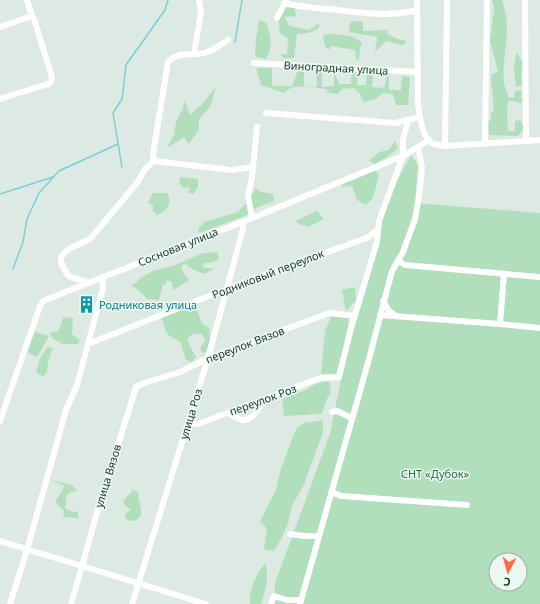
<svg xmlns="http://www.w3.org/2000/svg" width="540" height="604" font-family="'Noto Sans',sans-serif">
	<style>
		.green { fill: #b1dfbb; fill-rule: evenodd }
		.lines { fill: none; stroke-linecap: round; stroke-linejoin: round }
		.stream { stroke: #7cced7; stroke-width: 1.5 }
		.minor { stroke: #fff; stroke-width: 6 }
		.labels { text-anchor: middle; stroke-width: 3; stroke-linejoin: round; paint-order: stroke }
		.street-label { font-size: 11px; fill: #1c3b31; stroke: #ecf7f1 }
		.culture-label { font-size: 11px; fill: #0d838f; stroke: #ecf7f1; text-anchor: start }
		.park-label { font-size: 11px; fill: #23763e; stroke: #ecf7f1 }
	</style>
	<rect width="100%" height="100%" fill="#dceae3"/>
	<!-- green -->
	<g class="green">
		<path d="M492 0H502C505 9 507 19 507 28 507 46 502 64 504 82 504 88 508 92 508 97L514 98 515 91 521 90 522 103C516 103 513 100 508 101L507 113 508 131H515V121L520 120 524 128 518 136 489 135 488 124 491 117V113L494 109 491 79 492 74 498 72 490 41 494 8Z"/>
		<path d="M294 5 296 16 285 17 289 26 308 30 320 23 318 29 308 33 297 34 294 58H283L281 54H287L288 38 280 33 278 16 284 6Z"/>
		<path d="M259 20 267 23C270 37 274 46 266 59L255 56 256 39Z"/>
		<path d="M354 21 363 22V31C371 31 379 30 387 30L388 34 397 39 405 40V44L402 45 386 41 375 52 377 37 349 32 350 23Z"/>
		<path d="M330 34 352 36 362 43 360 49 359 60 356 59 355 50 331 46 329 50 325 46 323 35Z"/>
		<path d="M516 54H518L523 64 521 74 522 85 516 87 514 68Z"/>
		<path d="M256 68H272V86H292L298 70 304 72V86L317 87 316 70 322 71V87L334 86V72L339 84H351L352 71 357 73V85H366L367 73H373L372 87 384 88 387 75 389 74V90H401L402 76 410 77 408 105H396L393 94 383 93C377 99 371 101 363 102L360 94 354 88 342 89 337 94 327 92 326 89C314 88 293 82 284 93L261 85Z"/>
		<path d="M216 86 211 105 199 120V129L189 144 184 137 167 148 174 135 176 121 183 109 184 99 190 115 205 101Z"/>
		<path d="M395 141 398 148 387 157 375 164 369 161 379 152 389 150Z"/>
		<path d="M411 155 418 165 415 203 540 213V604H273L276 580 330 434 345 359 367 286 383 206ZM496 560H520V584H496Z"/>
		<path d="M373 168 379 175 373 198 366 205 357 200 352 186 342 187 343 181Z"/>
		<path d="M180 177 198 179V187L193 194 188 193 190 187 183 188 179 183Z"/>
		<path d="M255 188 261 192 273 194 274 201 258 207 245 216 199 233 198 229 204 222 238 212 251 197Z"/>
		<path d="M153 193H167C173 203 167 212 157 215L153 211V206L148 203Z"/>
		<path d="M317 211 324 219 308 227 299 224 296 221Z"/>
		<path d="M217 252 219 260 203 264 204 268H214L205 274 194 270 186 264 181 266 184 274 189 280 173 290 171 281H166V285L163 284 159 300 147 299 135 287H131L142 277 155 270 173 266 203 253Z"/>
		<path d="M355 287 356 300 346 311 342 290Z"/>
		<path d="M195 305 202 323 209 328 210 339 206 352 202 353 200 348 205 341 202 334H192L187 340 196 357 192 362 186 360 181 343 167 334 161 317Z"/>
		<path d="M332 315 349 318 346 340 336 374H321L325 330Z"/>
		<path d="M63 317 73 318 72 334 80 340 78 344H63L53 339 50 332H57L60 328Z"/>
		<path d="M35 332 49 336 37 357 27 352Z"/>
		<path d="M48 347 53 348 48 361 47 372 43 377 38 374 36 371 40 358Z"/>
		<path d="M329 381 331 392 327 399 322 414 284 416 282 399 306 390 315 384Z"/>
		<path d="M323 420V432L304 484 292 506 288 523 280 541 274 551 264 549 267 529 260 521 276 490 280 472 296 429 303 423Z"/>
		<path d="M51 480 71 485 77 490 67 494 65 508 70 511 78 512V518L63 517 64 511 55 502 65 486Z"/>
		<path d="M133 490 138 492C138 501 142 507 141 516L135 521 127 520 124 514 131 510 125 505 123 501Z"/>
		<path d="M265 563C270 576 265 591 261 604H250C249 588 256 575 265 563Z"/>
	</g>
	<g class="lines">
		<!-- stream -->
		<g class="stream">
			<path d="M235 42 242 0"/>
			<path d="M122 167 113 113 122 99 126 65 165 10 168 0"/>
			<path d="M0 194 53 177"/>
			<path d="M13 269 23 242 27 219 39 193 59 171 118 144"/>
		</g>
		<!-- minor -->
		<g class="minor">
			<path d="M286 0 285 3C302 8 320 8 337 10 365 13 390 17 417 10"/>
			<path d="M417 0 418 104C420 116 421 136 432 143 436 145 441 145 445 146L540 140"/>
			<path d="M525 0 526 141"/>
			<path d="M277 18 285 3"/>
			<path d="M0 27 32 16 27 0"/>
			<path d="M194 54 201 12 199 0"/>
			<path d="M254 63 418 72"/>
			<path d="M0 99 48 84 51 82 52 77 34 19 32 16"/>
			<path d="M266 113 395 123 420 117"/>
			<path d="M485 144 487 0"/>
			<path d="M445 146 447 0"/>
			<path d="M154 161 153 154 168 62C178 50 194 57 207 52 214 50 221 44 228 40"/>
			<path d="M252 218 248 196 252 177 257 127"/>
			<path d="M398 261 405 265 540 277"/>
			<path d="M86 284 85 281 70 277 67 274 61 263V258L64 253 69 249 90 239 137 183 145 169 154 161 232 170 253 167"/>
			<path d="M383 301 389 311 396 316"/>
			<path d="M380 315 500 324 540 328"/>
			<path d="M500 324 504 274"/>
			<path d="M88 344 227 289 366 238 370 236 378 229"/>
			<path d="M228 412C232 415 238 420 243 420 253 420 261 407 263 399"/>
			<path d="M332 412 337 411 352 418"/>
			<path d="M0 421 40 306 43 301 252 218 403 156 418 147 429 140"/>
			<path d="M188 423 198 424 320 378 339 377 351 328 377 242 379 221 403 156V139L408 121"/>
			<path d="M332 492 341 496 467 505"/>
			<path d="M290 534 305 536H319"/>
			<path d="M0 541 82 566 96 516 136 387 144 383 180 372 208 358 329 313 355 316"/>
			<path d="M10 604 27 550 66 410 77 385 103 288 102 278"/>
			<path d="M71 604 82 566 206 604"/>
			<path d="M132 604 208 358 243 229V222"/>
			<path d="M271 604 274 596 287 600H301"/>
			<path d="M300 604 369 359 392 271 403 252 415 219 419 196 422 168 418 147"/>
		</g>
	</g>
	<!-- icons -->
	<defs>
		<symbol id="building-bare" viewBox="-9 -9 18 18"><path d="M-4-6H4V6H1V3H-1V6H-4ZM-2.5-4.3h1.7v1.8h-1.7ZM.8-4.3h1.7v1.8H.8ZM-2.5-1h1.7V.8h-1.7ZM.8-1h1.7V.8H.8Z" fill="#0f9aa8" stroke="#ecf7f1" stroke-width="2.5" paint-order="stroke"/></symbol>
	</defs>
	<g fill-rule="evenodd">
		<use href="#building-bare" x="74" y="292" width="25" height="25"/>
	</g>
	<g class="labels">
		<!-- street labels -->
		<g class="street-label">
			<text transform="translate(336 68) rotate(3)" y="4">Виноградная улица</text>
			<text transform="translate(178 247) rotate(-22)" y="4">Сосновая улица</text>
			<text transform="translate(268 274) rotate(-21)" y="4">Родниковый переулок</text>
			<text transform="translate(245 345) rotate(-21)" y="4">переулок Вязов</text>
			<text transform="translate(263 400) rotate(-20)" y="4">переулок Роз</text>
			<text transform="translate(191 414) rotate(-73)" y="4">улица Роз</text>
			<text transform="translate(108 476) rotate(-73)" y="4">улица Вязов</text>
		</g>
		<!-- culture labels -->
		<g class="culture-label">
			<text x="99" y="309">Родниковая улица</text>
		</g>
		<!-- park labels -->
		<g class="park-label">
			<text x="435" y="478">СНТ «Дубок»</text>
		</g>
	</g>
	<!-- north arrow -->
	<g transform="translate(508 572) rotate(186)"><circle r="19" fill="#ecf7f1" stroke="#99aca4"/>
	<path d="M0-3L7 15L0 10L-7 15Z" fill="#ff6945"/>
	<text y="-6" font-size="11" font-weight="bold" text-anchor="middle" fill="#1c3b31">С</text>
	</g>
</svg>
